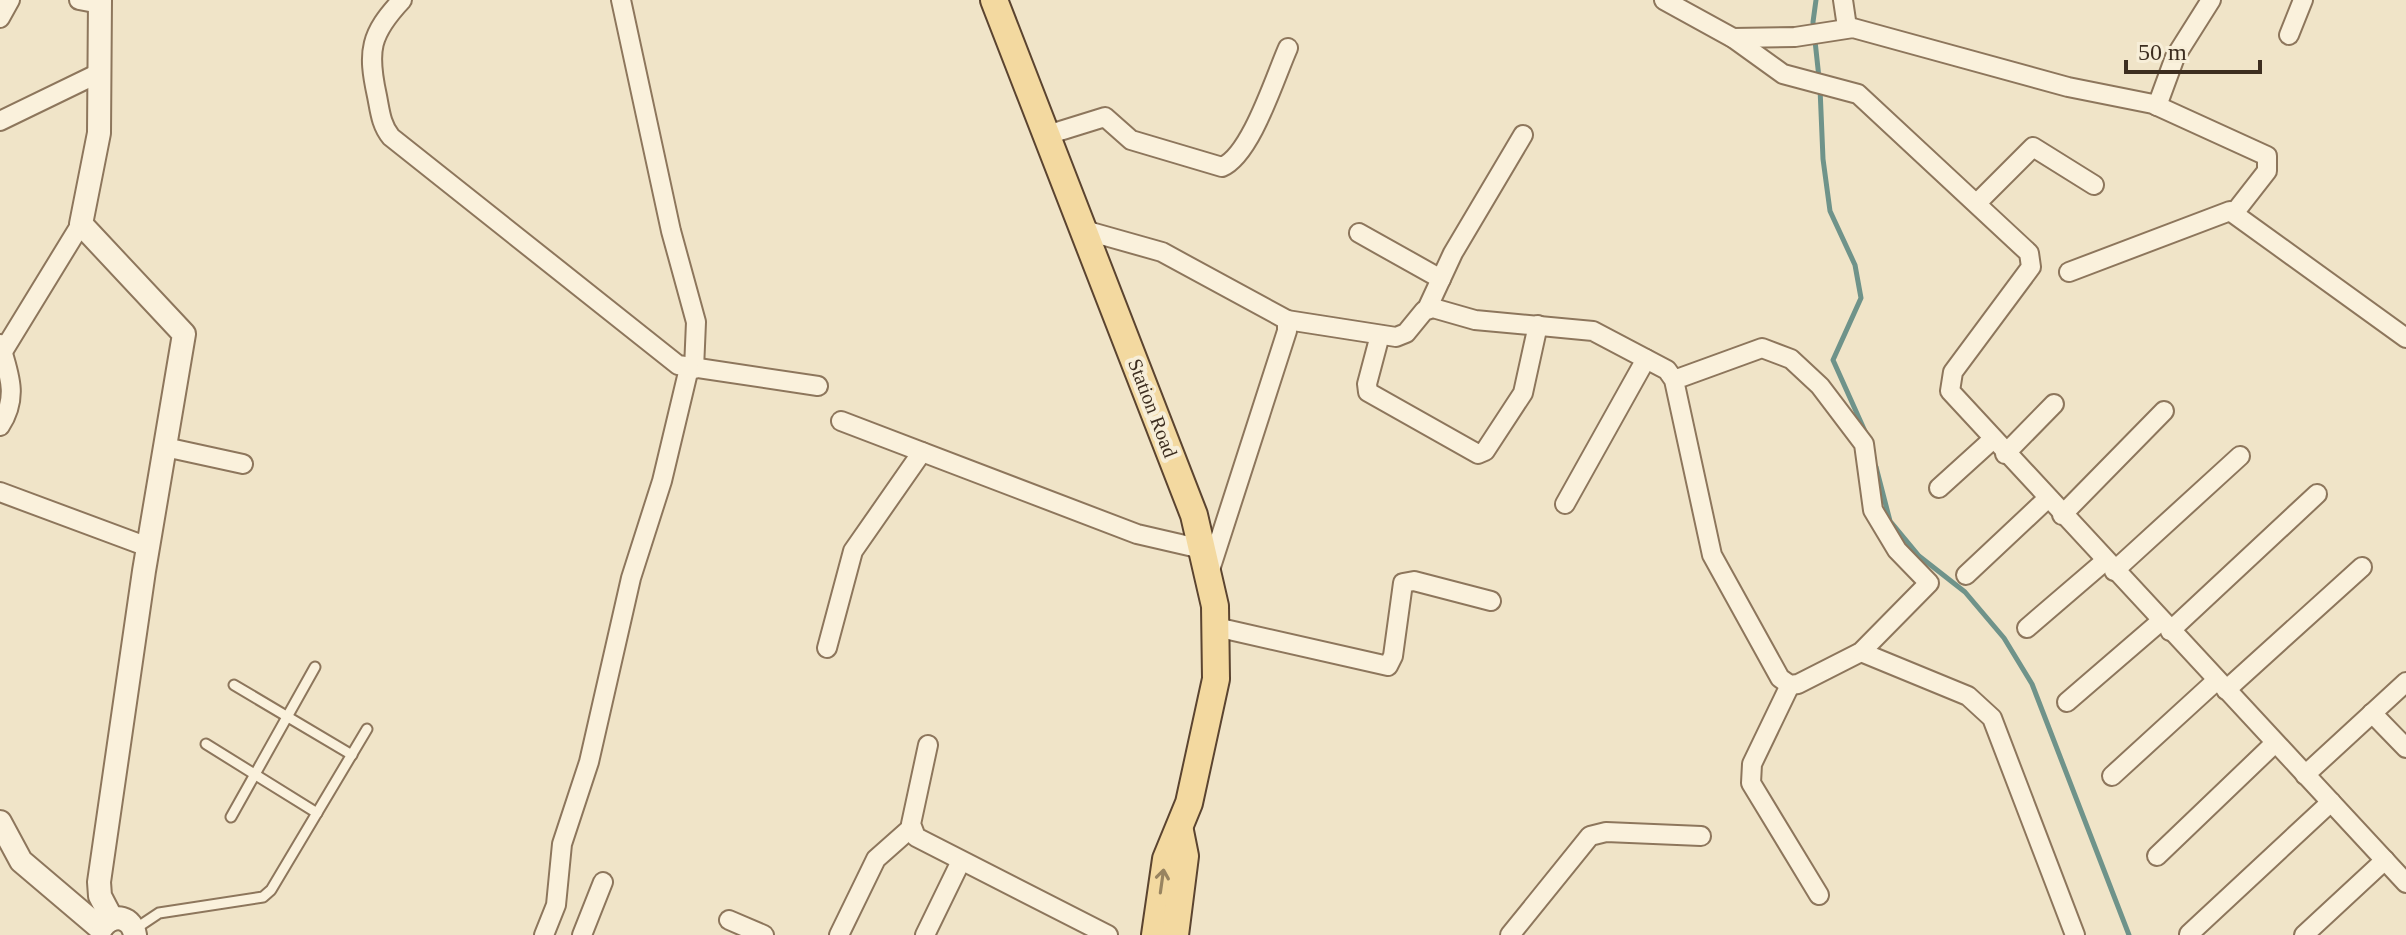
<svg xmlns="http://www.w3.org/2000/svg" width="2406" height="935" font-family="Georgia,serif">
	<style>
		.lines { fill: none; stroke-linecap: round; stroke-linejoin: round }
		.stream { stroke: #6f938a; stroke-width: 5 }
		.service-casing { stroke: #8d765c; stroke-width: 13 }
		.minor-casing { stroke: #8d765c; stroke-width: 22 }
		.tertiary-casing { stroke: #8d765c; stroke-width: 26 }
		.primary-casing { stroke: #5b4430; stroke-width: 30 }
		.service { stroke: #faf1dc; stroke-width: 9 }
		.minor { stroke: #faf1dc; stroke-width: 18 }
		.tertiary { stroke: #faf1dc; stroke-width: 22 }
		.primary { stroke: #f3d9a0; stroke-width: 26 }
		.oneway { stroke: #988460 }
		.labels { text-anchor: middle; stroke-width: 8; stroke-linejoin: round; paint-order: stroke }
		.street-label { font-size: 20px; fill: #3d2e20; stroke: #f7eed8 }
	</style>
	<rect width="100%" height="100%" fill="#f0e4c8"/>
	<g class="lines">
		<!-- stream -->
		<g class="stream">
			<path d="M1816 0 1813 22 1819 78"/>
			<path d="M1820 88 1823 159 1830 211 1855 265 1861 298 1833 360 1868 438"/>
			<path d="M1876 467 1890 521 1919 556 1965 592 2004 638 2032 684 2129 935"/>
		</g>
		<defs>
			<g id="service">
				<path d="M234 685 352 755"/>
				<path d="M206 744 317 813"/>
				<path d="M231 817 315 667"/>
				<path d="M135 929 159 913 263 897 271 890 367 729"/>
			</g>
			<g id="minor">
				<path d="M79 0 100 4"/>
				<path d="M402 0C370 34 367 51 377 96 380 111 381 125 391 137L678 365 818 386"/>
				<path d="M621 0 671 231 696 322 694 369"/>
				<path d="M1664 0 1733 38 1783 74 1858 94 2029 253 2031 267 1953 372 1950 391 2406 883"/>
				<path d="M1843 0 1847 27"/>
				<path d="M0 18 10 0"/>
				<path d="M2289 35 2303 0"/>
				<path d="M1733 38 1795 37 1853 28 2068 87 2153 104 2267 156V171L2235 212"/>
				<path d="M2157 106 2175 57 2211 0"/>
				<path d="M0 121 99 73"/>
				<path d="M1047 135 1105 117 1131 140 1222 167C1251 155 1275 77 1288 48"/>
				<path d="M1977 203 2033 147 2094 185"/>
				<path d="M1084 230 1162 252 1287 320V331L1209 573"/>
				<path d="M1359 233 1441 279"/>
				<path d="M2069 272 2230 211 2406 338"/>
				<path d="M1427 309 1453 253 1523 135"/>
				<path d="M1287 320 1396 337 1406 333 1424 311 1433 308 1475 320 1593 331 1667 370 1674 380 1712 555 1780 678 1790 685 1798 684 1861 652 1929 583 1897 550 1873 510 1864 444 1820 386 1791 359 1762 348 1674 380"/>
				<path d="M1380 335 1367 384 1368 392 1478 454 1485 451 1523 393 1538 325"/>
				<path d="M0 344C9 374 19 397 0 426"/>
				<path d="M2 353 81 224"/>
				<path d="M841 421 1137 534 1202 549"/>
				<path d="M165 447 243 464"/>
				<path d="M2005 454 2054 404"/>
				<path d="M1939 488 1992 440"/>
				<path d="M0 492 148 547"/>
				<path d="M1565 504 1646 359"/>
				<path d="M2062 515 2164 411"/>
				<path d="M2114 571 2240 456"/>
				<path d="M1966 575 2047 499"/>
				<path d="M1216 627 1388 666 1393 656 1403 583 1414 581 1491 601"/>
				<path d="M2027 628 2105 561"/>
				<path d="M2170 631 2317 494"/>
				<path d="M827 648 853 551 922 452"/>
				<path d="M1861 652 1968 696 1992 718 2075 935"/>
				<path d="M1790 685 1752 764 1751 783 1819 895"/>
				<path d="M2226 690 2362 567"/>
				<path d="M2067 702 2161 621"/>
				<path d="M2372 713 2406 748"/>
				<path d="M928 745 911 824 916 837 1108 935"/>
				<path d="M2305 775 2406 682"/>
				<path d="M2112 776 2217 680"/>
				<path d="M2157 856 2275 743"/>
				<path d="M729 920 764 935"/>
				<path d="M2189 934 2331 802"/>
				<path d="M544 935 556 905 562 844 589 762 631 578 662 481 689 368"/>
				<path d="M582 935 603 882"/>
				<path d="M839 935 876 859 911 828"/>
				<path d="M925 935 961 861"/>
				<path d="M1510 935 1590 836 1606 832 1701 836"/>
				<path d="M2304 935 2385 860"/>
			</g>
			<g id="tertiary">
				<path d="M100 0 99 133 81 224 184 334 144 571 99 882 100 896 112 919"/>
				<path d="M0 822 21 861 101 929"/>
				<path d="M103 926C115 913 132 917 135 935"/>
			</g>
			<g id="primary">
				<path d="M994 0 1194 515 1215 606 1216 679 1189 803 1166 859 1155 935"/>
				<path d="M1175 935 1185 856 1180 831"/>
			</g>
		</defs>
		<!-- service casing -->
		<use href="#service" class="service-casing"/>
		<!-- minor casing -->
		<use href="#minor" class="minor-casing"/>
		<!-- tertiary casing -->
		<use href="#tertiary" class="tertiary-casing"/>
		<!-- primary casing -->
		<use href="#primary" class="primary-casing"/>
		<!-- service -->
		<use href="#service" class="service"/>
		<!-- minor -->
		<use href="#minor" class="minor"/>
		<!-- tertiary -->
		<use href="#tertiary" class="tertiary"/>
		<!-- primary -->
		<use href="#primary" class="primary"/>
	</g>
	<!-- one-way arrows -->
	<defs><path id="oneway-shaft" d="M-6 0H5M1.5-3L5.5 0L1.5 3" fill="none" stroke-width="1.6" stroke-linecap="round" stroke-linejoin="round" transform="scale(2)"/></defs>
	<use class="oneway" href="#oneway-shaft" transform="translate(1162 881) rotate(-82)"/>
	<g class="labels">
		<!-- street labels -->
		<g class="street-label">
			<text transform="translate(1153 408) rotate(69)" y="7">Station Road</text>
		</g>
	</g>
	<!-- scale -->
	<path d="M2126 60v12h134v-12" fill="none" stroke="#3d2e20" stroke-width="4"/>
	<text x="2138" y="60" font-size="24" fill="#3d2e20" stroke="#f7eed8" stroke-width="6" paint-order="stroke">50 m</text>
</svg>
